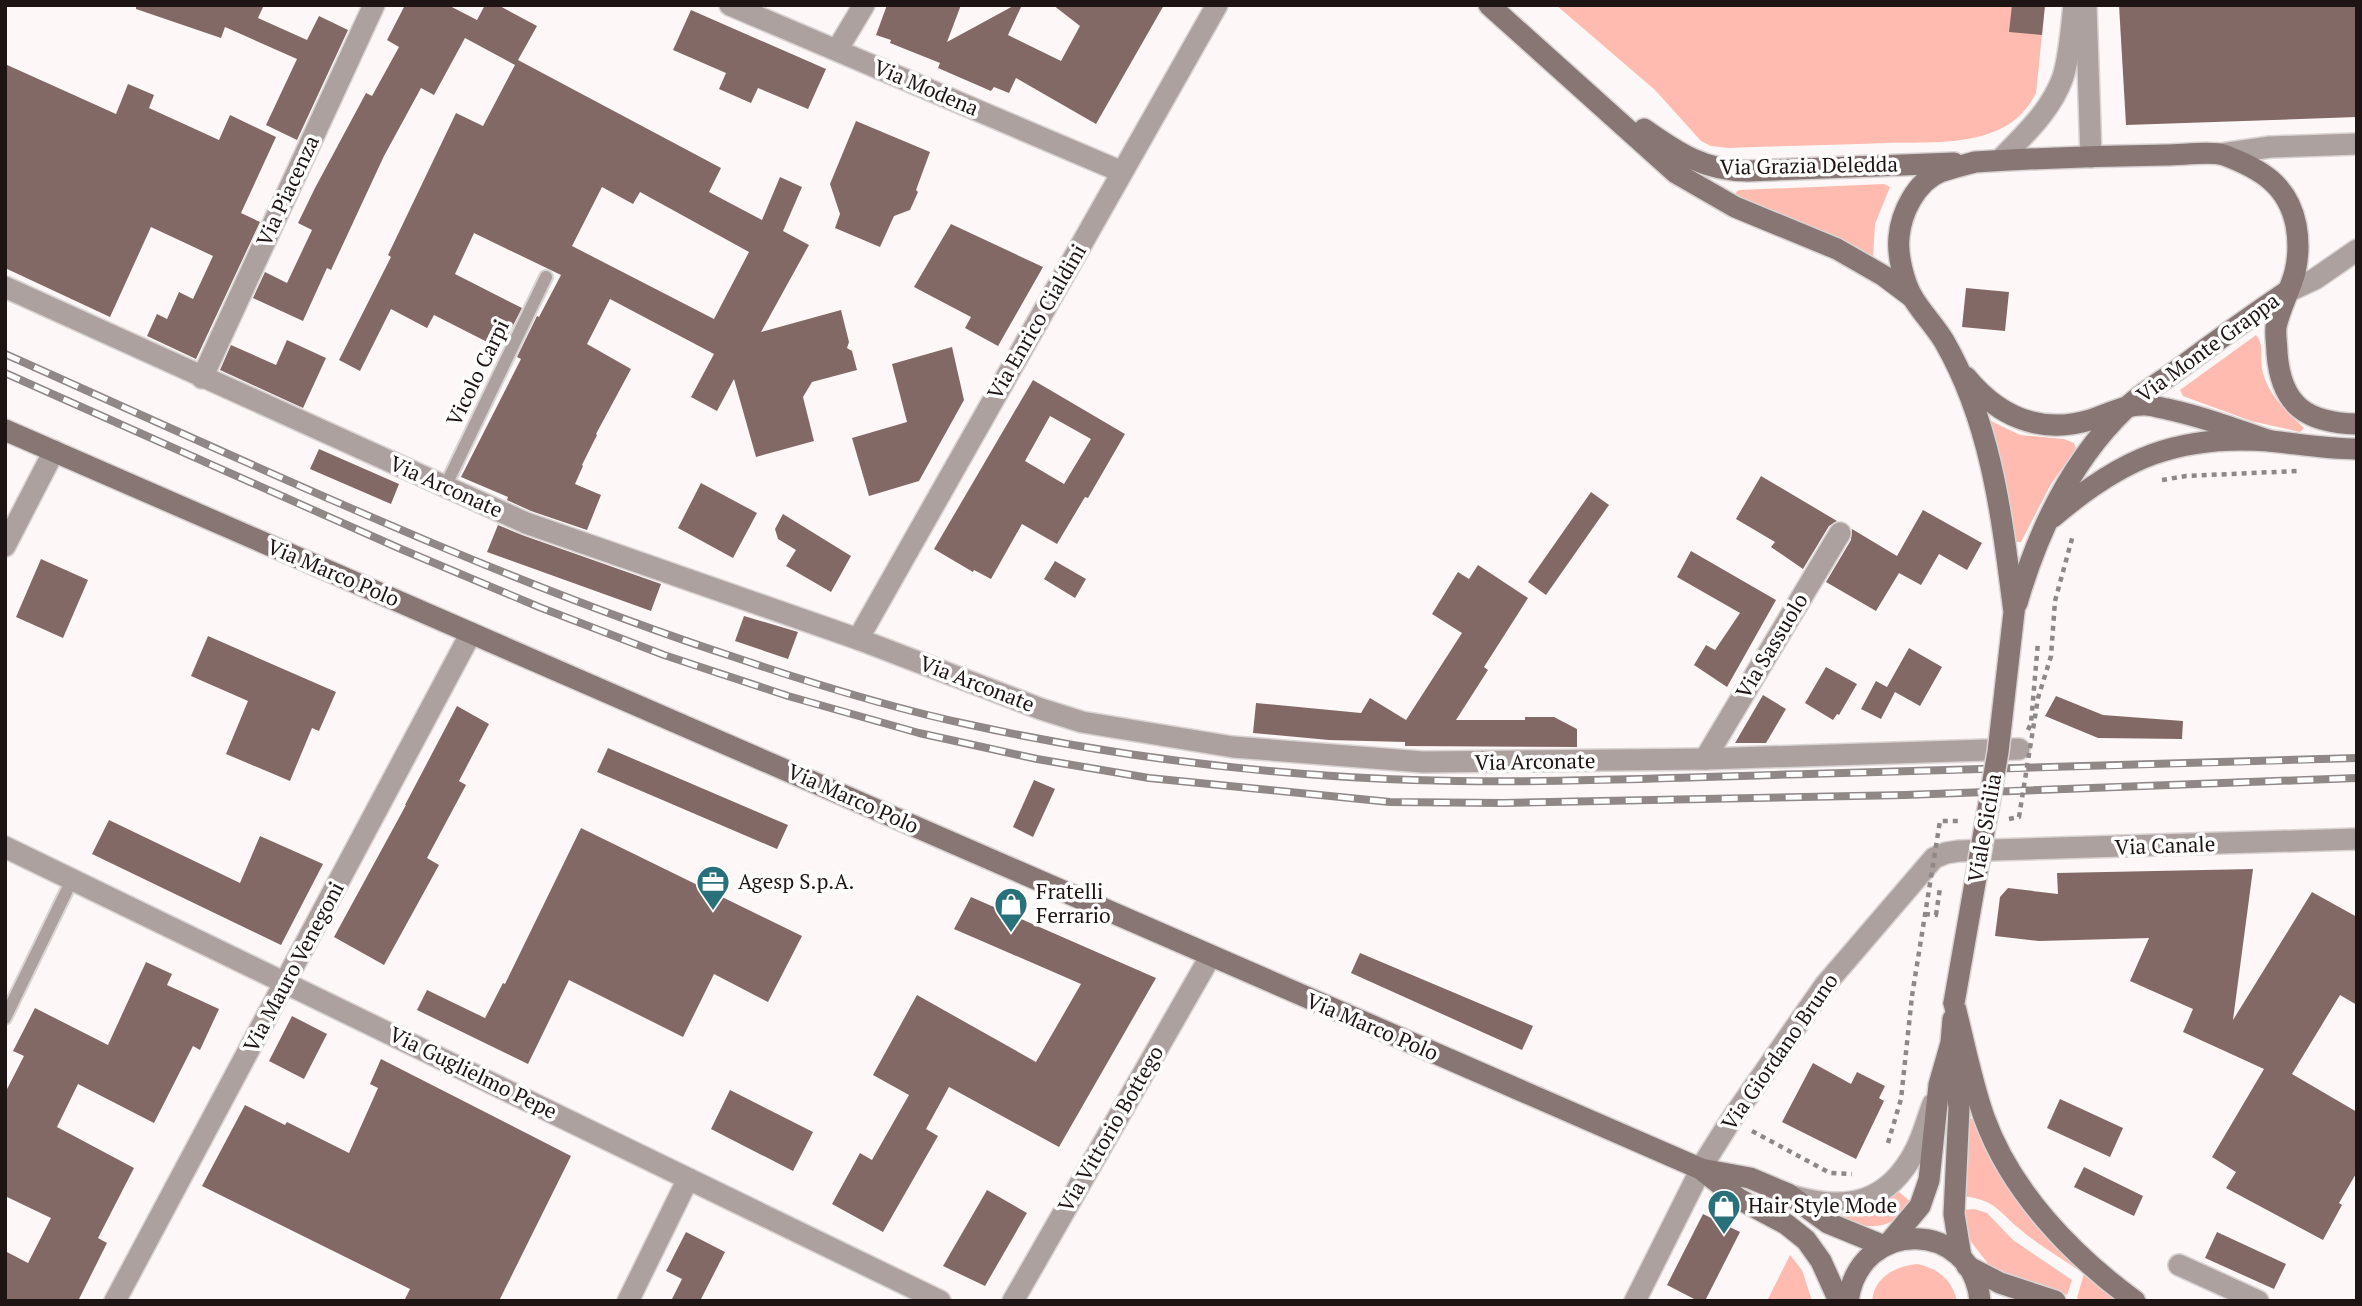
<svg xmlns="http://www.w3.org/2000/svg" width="2362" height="1306" font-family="'PT Serif',serif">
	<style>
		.green { fill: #ffbbb0 }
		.building { fill: #826965; fill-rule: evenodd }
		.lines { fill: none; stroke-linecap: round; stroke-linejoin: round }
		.lane-casing { stroke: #d9d4d3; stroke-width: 16 }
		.street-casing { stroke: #d9d4d3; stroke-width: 24 }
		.secondary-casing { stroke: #d9d4d3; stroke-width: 24 }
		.path { stroke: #908887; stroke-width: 4.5; stroke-dasharray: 5 5; stroke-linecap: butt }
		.lane { stroke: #ada19f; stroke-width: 12 }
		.street { stroke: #ada19f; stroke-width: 21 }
		.secondary { stroke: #877674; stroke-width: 21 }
		.rail-casing { stroke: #8f8887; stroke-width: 8 }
		.rail { stroke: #fff; stroke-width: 5; stroke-dasharray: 16; stroke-linecap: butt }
		.secondary-bridge-casing { stroke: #d9d4d3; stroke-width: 24; stroke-linecap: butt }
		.path-bridge { stroke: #908887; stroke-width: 4.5; stroke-dasharray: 5 5; stroke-linecap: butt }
		.secondary-bridge { stroke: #877674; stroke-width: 21 }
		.labels { text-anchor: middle; stroke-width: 7; stroke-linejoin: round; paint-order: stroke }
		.street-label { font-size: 21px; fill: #1e1413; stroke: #fff }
		.poi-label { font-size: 21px; fill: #1e1413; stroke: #fff; text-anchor: start }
	</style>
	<rect width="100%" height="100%" fill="#fdf8f7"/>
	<!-- green -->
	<g class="green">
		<path d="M1556 5H2045L2036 93C2027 111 2013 125 1993 132 1960 145 1921 142 1886 143 1834 145 1781 146 1729 148L1711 146 1701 141 1655 90Z"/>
		<path d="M1884 184 1890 187 1875 224 1873 257 1736 197V192L1739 190Z"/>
		<path d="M2256 335C2265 344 2259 361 2263 373 2269 396 2288 413 2304 428L2300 432 2251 421 2183 396 2180 390Z"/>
		<path d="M1991 421 2020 435 2064 439 2074 443 2076 449 2051 484 2021 542H2013L1985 425Z"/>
		<path d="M1973 1118 2079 1266 2077 1269C2059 1257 2039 1245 2022 1231 1997 1211 1998 1201 1963 1196L1967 1119Z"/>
		<path d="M1898 1191 1911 1202C1906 1207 1901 1216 1896 1219 1879 1231 1857 1226 1840 1219L1841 1216C1863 1211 1880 1203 1898 1191Z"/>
		<path d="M1974 1209 1987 1213 2013 1240 2072 1280 2067 1295 2017 1285 1993 1270 1968 1238 1962 1210Z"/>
		<path d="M1790 1255 1802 1270 1812 1301H1767Z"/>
		<path d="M1917 1264C1937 1268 1952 1279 1957 1301H1872C1874 1277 1896 1266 1917 1264Z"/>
		<path d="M2085 1270 2120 1301H2083L2077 1298Z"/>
	</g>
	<!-- building -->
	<g class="building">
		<path d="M136 5H264L258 18 307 40 319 16 348 30 297 140 266 125 297 59 225 27 221 38 136 9Z"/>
		<path d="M405 5H448L477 20 485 5H498L537 26 518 60 721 168 709 192 762 220 780 177 802 187 783 231 809 245 761 332 841 310 849 342 847 348 852 351 857 370 812 382 803 397 814 441 756 457 734 379 717 411 691 397 714 354 610 299 587 344 631 369 596 434 597 435 582 465 583 466 575 484 601 495 587 530 531 511 507 500 508 497 461 477 521 359 517 357 537 316 539 317 561 275 474 233 455 274 522 308 501 349 434 315 427 328 391 309 360 371 339 360 391 257 388 255 456 113 483 126 515 65 465 38 434 95 421 88 384 156 331 270 327 268 303 321 253 298 265 272 287 283 312 230 298 223 315 188 366 93 372 96 399 47 387 40ZM602 187 633 204 640 192 749 252 714 319 572 246Z"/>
		<path d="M887 5H961L947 42 1015 5H1022L1008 35 1061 61 1080 26 1053 5H1164L1096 124 1016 78 1009 93 994 87 991 91 938 68 940 63 890 43 891 40 876 35Z"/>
		<path d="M2012 5H2045L2042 35 2009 32Z"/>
		<path d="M2119 5H2357V117L2126 125Z"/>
		<path d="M691 10 826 69 808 109 758 88 751 103 719 89 726 73 673 50Z"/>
		<path d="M5 64 116 114 128 84 154 95 149 108 219 140 230 115 276 137 241 213 260 222 196 359 147 336 157 314 167 319 179 292 193 299 213 256 151 227 110 317 5 268Z"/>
		<path d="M856 121 930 152 916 190 918 192 910 210 894 216 880 247 835 228 840 214 830 184Z"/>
		<path d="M951 224 1043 267 998 346 965 328 971 317 914 287Z"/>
		<path d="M1966 288 2009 292 2005 331 1962 327Z"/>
		<path d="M287 340 326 358 303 408 220 370 231 345 276 365Z"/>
		<path d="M952 347 964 400 919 481 869 496 852 438 907 422 892 364Z"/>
		<path d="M1033 380 1125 434 1088 498 1085 497 1057 544 1022 524 991 579 974 570 973 572 934 549ZM1050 416 1091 439 1064 484 1025 461Z"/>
		<path d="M319 449 399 484 391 504 310 469Z"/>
		<path d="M1761 476 1837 521 1829 526 1803 569 1771 547 1775 542 1736 519Z"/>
		<path d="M701 483 757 513 733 558 678 528Z"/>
		<path d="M1591 492 1609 505 1546 595 1528 582Z"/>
		<path d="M1923 510 1982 543 1967 570 1939 554 1921 585 1899 573 1876 611 1826 582 1851 540 1852 529 1897 556Z"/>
		<path d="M783 514 851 556 831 592 786 566 796 550 778 539 775 529Z"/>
		<path d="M498 525 522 535 661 584 651 611 487 552Z"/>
		<path d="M1691 551 1776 600 1727 687 1694 665 1706 645 1715 650 1740 613 1677 577Z"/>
		<path d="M41 559 88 580 63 638 16 617Z"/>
		<path d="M1055 561 1086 579 1075 598 1044 579Z"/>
		<path d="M1478 565 1528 598 1484 667 1488 670 1456 720H1525V717H1554L1577 729V747L1405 746V742L1329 740 1253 733 1256 703 1361 713 1370 698 1406 720 1462 633 1432 614 1458 572 1469 579Z"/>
		<path d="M744 616 798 632 788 659 735 641Z"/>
		<path d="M208 636 336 692 319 731 312 728 290 781 226 754 248 701 191 676Z"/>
		<path d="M1909 648 1942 667 1920 706 1895 692 1881 719 1861 709 1876 681 1887 687Z"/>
		<path d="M1826 667 1857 684 1839 715 1837 714 1833 720 1805 703Z"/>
		<path d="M1763 695 1786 709 1766 743H1735Z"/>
		<path d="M2056 696 2103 715 2183 721 2182 739 2098 738 2045 716Z"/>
		<path d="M457 706 489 724 459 781 466 785 427 858 439 865 384 965 334 937 406 805H405Z"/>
		<path d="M608 748 788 825 777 849 597 772Z"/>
		<path d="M1034 780 1055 789 1033 837 1013 827Z"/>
		<path d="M109 820 240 883 260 836 323 864 281 945 92 854Z"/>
		<path d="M581 828 802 936 768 1002 714 974 683 1037 569 980 528 1064 417 1010 427 990 485 1018 503 983 505 984Z"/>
		<path d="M2253 869 2233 1020 2312 892 2357 917V1005L2340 995 2292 1074 2357 1112V1172L2339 1203 2342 1205 2323 1240 2226 1188 2236 1172 2212 1157 2264 1069 2183 1032 2193 1009 2130 981 2149 938 2039 941 1995 936 2000 897 2008 888 2058 894 2057 873Z"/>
		<path d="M971 897 1156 978 1059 1147 949 1087 926 1129 938 1136 883 1232 832 1204 860 1153 872 1160 909 1095 873 1075 917 995 1036 1062 1081 984 954 929Z"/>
		<path d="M1360 953 1533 1026 1522 1050 1351 973Z"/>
		<path d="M146 962 172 974 167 985 219 1009 200 1050 193 1046 154 1123 78 1084 57 1127 134 1168 98 1238 107 1243 78 1301H5V1251L28 1263 51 1218 5 1196V1093L24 1056 13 1051 35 1008 108 1045Z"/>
		<path d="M292 1016 327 1034 304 1079 269 1061Z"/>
		<path d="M381 1059 571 1156 499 1301H404L410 1289 202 1186 245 1105 285 1125 287 1122 349 1153 378 1088 370 1084Z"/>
		<path d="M1813 1063 1851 1084 1857 1072 1885 1086 1879 1098 1884 1101 1856 1159 1782 1122Z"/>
		<path d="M730 1090 813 1132 793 1171 711 1129Z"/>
		<path d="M2060 1099 2123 1128 2110 1157 2047 1128Z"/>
		<path d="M2084 1167 2143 1196 2134 1216 2074 1187Z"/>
		<path d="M987 1190 1027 1213 985 1286 943 1266Z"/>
		<path d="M1703 1214 1740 1232 1705 1301H1698L1667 1285Z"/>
		<path d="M686 1232 725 1252 700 1301H671L682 1279 666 1271Z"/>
		<path d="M2217 1232 2286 1264 2274 1289 2205 1258Z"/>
	</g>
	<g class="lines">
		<defs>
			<g id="lane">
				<path d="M445 487 546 277"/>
				<path d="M5 1018 72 880"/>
			</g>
			<g id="street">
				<path d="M730 5 1122 172"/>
				<path d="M2086 5 2091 157"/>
				<path d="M837 50 864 5"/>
				<path d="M2221 154 2270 147 2357 144"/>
				<path d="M2000 160C2024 135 2051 111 2063 77 2070 54 2071 29 2074 5"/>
				<path d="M5 287 526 523 858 639 1041 709 1082 722 1233 747 1423 762 1705 759 2019 749"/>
				<path d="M2285 293 2315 279 2357 250"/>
				<path d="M202 378 374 5"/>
				<path d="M5 546 54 451"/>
				<path d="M858 639 1217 5"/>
				<path d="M1705 759 1840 533"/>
				<path d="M5 847 940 1301"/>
				<path d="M1793 1196C1847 1212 1889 1203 1916 1149 1923 1135 1927 1119 1933 1104"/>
				<path d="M2179 1265 2258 1301"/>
				<path d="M115 1301 471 633"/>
				<path d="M628 1301 688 1179"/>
				<path d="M1013 1301 1210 957"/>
				<path d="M1635 1301 1704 1163 1731 1120 1825 985 1934 858 1946 853 1959 851 2357 839"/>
			</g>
			<g id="secondary">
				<path d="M1489 5 1676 173 1735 207 1837 249 1884 276 1912 297"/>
				<path d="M1644 129C1678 153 1705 171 1748 171L1954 163"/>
				<path d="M1966 377C1998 416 2039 435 2090 420 2106 415 2124 405 2141 405 2149 404 2159 408 2167 409 2203 417 2236 429 2270 441"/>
				<path d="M5 430 1701 1169 1750 1178 1788 1194 1828 1223 1884 1246"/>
				<path d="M2053 517C2122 458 2178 434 2270 441 2299 444 2328 449 2357 449"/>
				<path d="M2017 603C2038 531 2070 462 2125 409 2140 394 2159 383 2176 371 2212 344 2248 318 2285 293"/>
				<path d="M2014 612C2002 519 1992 424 1944 341 1935 326 1922 313 1913 298 1904 283 1897 255 1899 237 1901 213 1916 182 1940 172 1951 168 1964 165 1975 162 2039 158 2103 156 2166 155 2182 155 2211 151 2224 155 2261 169 2288 185 2296 225 2299 242 2299 255 2295 272 2290 291 2280 307 2276 327 2275 335 2277 345 2277 353 2281 406 2307 423 2357 424"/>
				<path d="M1954 1003C1964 1041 1971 1080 1984 1117 2011 1192 2072 1255 2135 1301"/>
				<path d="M1952 1048 1959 1108 1954 1214 1961 1257"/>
				<path d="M1703 1171 1739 1199 1786 1224 1806 1240 1821 1261 1839 1301"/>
				<path d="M1889 1243 1920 1206 1929 1180 1939 1085 1951 1043 1953 1019"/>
				<path d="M1967 1266 2000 1283 2055 1301"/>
				<path d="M1848 1301C1860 1216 1973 1220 1980 1301"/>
			</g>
		</defs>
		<!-- lane casing -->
		<use href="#lane" class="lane-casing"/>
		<!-- street casing -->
		<use href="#street" class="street-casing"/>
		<!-- secondary casing -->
		<use href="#secondary" class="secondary-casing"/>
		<!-- path -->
		<g class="path">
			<path d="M2162 480 2186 476 2297 471"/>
			<path d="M2055 601 2073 535"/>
			<path d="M2028 730 2031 723 2038 642"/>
			<path d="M1925 914 1938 915"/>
			<path d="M1936 915 1940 888"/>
			<path d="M1752 1131 1830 1173 1852 1174"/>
			<path d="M1888 1143 1901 1099 1912 996"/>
		</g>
		<!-- lane -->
		<use href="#lane" class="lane"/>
		<!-- street -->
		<use href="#street" class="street"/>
		<!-- secondary -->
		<use href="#secondary" class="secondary"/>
		<defs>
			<g id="rail">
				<path d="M5 354C246 461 486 576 737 658 814 684 891 708 971 725 1090 751 1212 768 1333 776 1491 787 1650 778 1808 774 1991 769 2174 764 2357 758"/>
				<path d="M5 373 401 549 539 607 664 655 788 696 919 733 1037 759 1149 778 1390 802 1503 803 1905 795 2357 778"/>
			</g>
		</defs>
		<!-- rail casing -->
		<use href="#rail" class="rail-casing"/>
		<!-- rail -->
		<use href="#rail" class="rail"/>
		<defs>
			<path id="secondary-bridge" d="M1954 1003 1998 752 2014 612"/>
		</defs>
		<!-- secondary-bridge casing -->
		<use href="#secondary-bridge" class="secondary-bridge-casing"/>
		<!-- path-bridge -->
		<g class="path-bridge">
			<path d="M2009 819 2019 817 2038 698 2051 656 2055 601"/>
			<path d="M1912 996 1940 821H1961"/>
		</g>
		<!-- secondary-bridge -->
		<use href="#secondary-bridge" class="secondary-bridge"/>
	</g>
	<!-- icons -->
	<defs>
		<symbol id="office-pin" viewBox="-11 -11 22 30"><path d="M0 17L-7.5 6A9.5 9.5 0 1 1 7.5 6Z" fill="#28717b" stroke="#fff"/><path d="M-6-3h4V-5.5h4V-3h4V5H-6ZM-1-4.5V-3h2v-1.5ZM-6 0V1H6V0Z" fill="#fff"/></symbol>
		<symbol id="shop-pin" viewBox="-11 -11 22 30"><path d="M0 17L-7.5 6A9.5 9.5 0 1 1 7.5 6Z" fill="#28717b" stroke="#fff"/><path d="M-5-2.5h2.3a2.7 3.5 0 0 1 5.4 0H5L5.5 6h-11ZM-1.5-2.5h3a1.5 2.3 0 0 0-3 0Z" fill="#fff"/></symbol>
	</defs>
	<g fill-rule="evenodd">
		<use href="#office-pin" x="694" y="863" width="38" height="52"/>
		<use href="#shop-pin" x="992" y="885" width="38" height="52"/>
		<use href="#shop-pin" x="1705" y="1187" width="38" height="52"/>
	</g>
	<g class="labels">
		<!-- street labels -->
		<g class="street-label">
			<text transform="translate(926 88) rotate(23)" y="7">Via Modena</text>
			<text transform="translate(1809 166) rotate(-1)" y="7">Via Grazia Deledda</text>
			<text transform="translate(288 191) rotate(-65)" y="7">Via Piacenza</text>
			<text transform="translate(1037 322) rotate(-60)" y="7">Via Enrico Cialdini</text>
			<text transform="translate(2208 348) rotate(-36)" y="7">Via Monte Grappa</text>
			<text transform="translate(478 373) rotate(-64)" y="7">Vicolo Carpi</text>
			<text transform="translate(446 487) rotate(24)" y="7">Via Arconate</text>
			<text transform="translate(333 573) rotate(23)" y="7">Via Marco Polo</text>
			<text transform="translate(1772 646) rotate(-59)" y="7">Via Sassuolo</text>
			<text transform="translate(977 684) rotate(21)" y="7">Via Arconate</text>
			<text transform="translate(1535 762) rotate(-1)" y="7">Via Arconate</text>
			<text transform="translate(853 799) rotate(24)" y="7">Via Marco Polo</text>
			<text transform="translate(1985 828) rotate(-80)" y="7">Viale Sicilia</text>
			<text transform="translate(2165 846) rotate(-2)" y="7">Via Canale</text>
			<text transform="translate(294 967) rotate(-62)" y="7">Via Mauro Venegoni</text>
			<text transform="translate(1372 1027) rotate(23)" y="7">Via Marco Polo</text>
			<text transform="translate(1780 1052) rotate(-55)" y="7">Via Giordano Bruno</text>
			<text transform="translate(473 1073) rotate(26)" y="7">Via Guglielmo Pepe</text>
			<text transform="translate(1111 1129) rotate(-60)" y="7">Via Vittorio Bottego</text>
		</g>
		<!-- poi labels -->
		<g class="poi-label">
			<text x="738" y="889">Agesp S.p.A.</text>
			<text x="1036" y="899">Fratelli<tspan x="1036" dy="24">Ferrario</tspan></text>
			<text x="1748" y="1213">Hair Style Mode</text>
		</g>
	</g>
	<!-- border -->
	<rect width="2362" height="1306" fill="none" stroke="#1e1413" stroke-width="14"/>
</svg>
